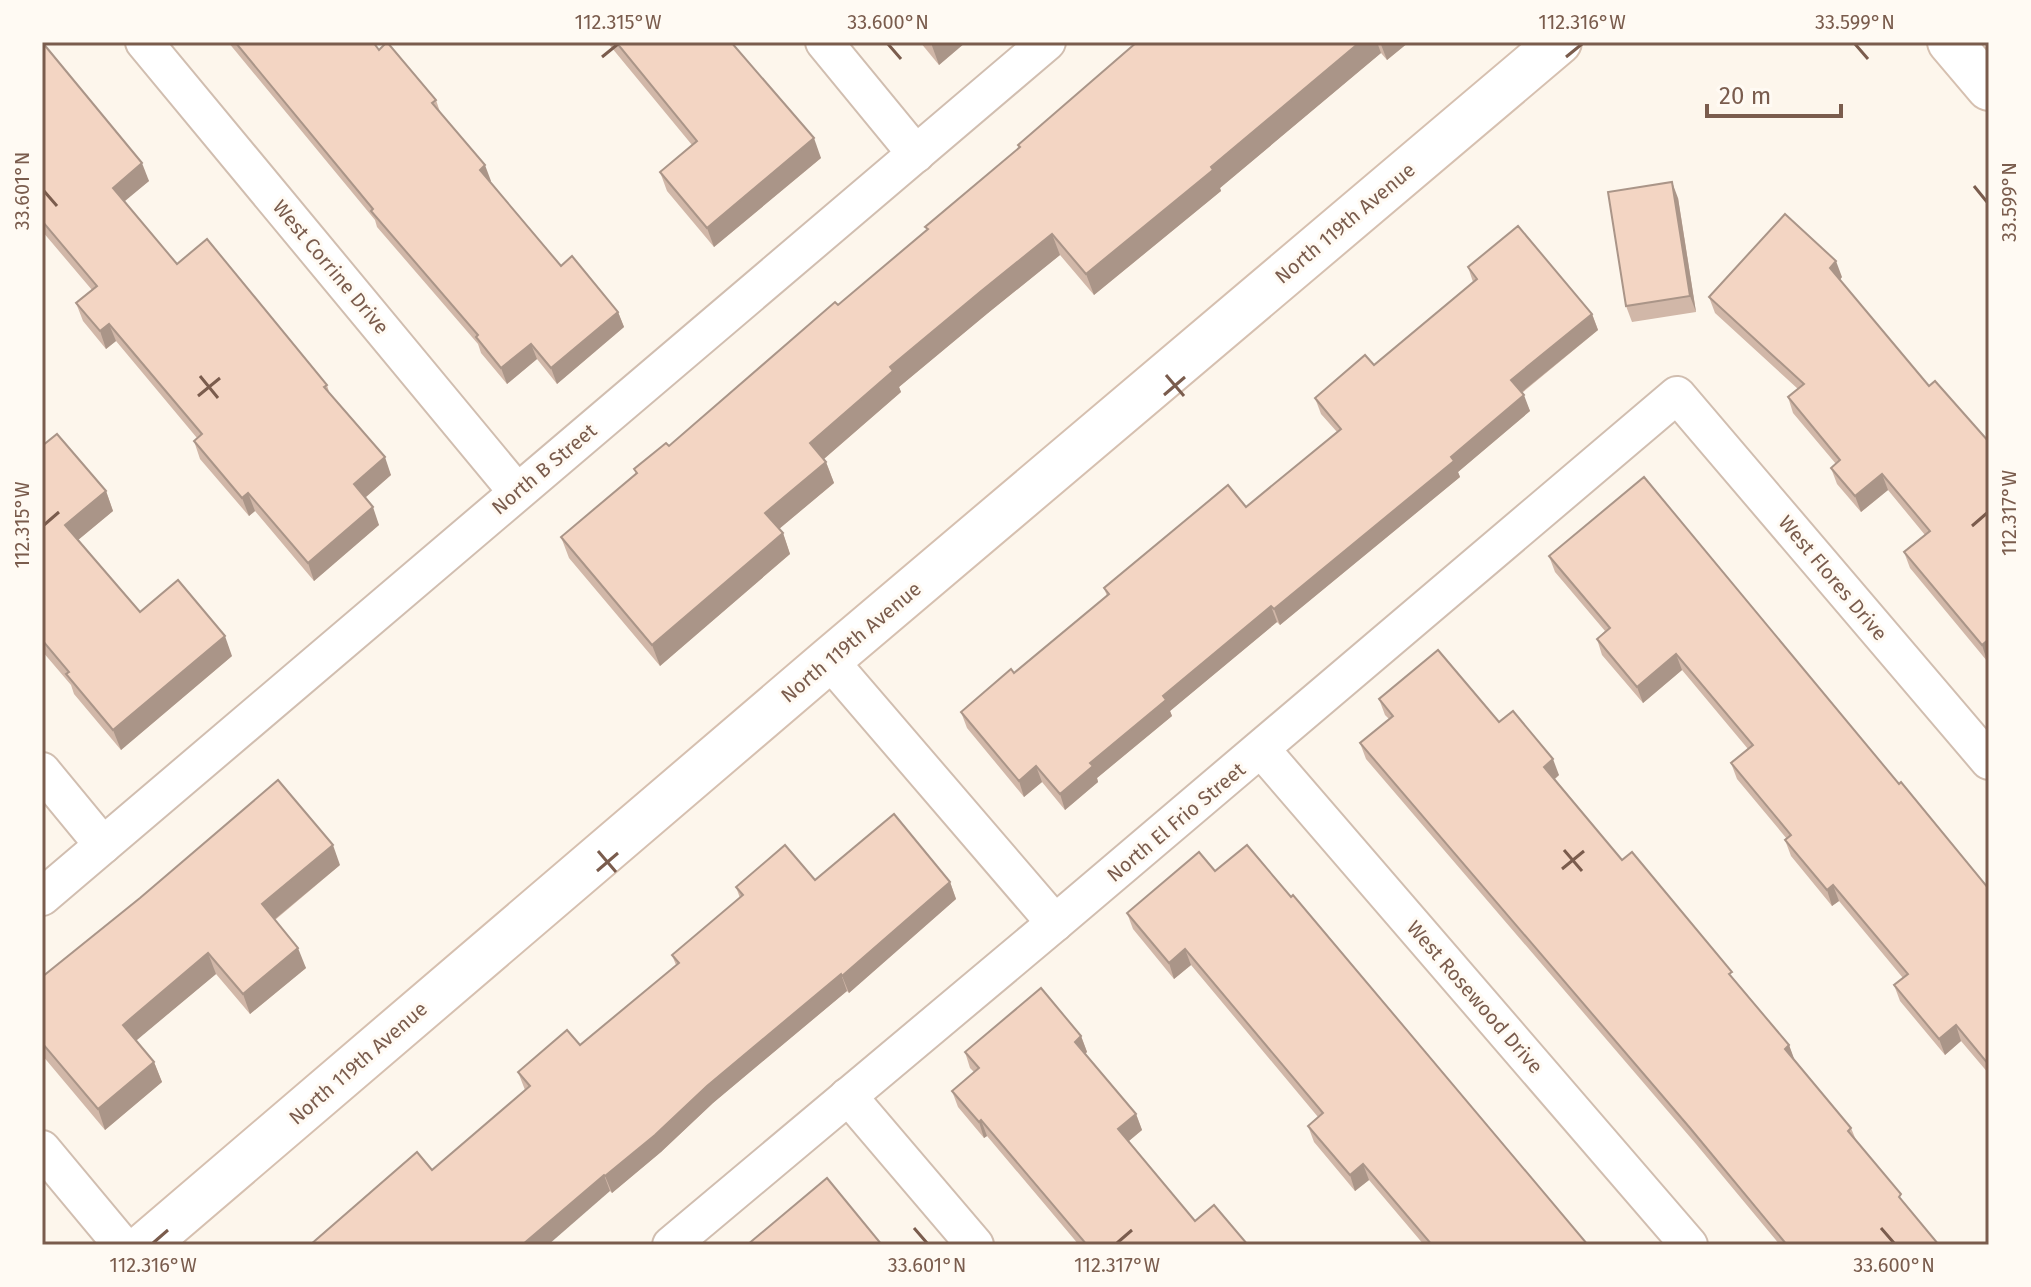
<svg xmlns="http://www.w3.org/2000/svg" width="2031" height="1287" font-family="'Fira Sans',sans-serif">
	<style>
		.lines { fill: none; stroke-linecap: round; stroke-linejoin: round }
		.street-casing { stroke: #d1beb0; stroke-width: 40 }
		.secondary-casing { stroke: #d6c0b0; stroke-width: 48 }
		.street { stroke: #fff; stroke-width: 36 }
		.secondary { stroke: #fff; stroke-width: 44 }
		.wall { fill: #d1b7a8 }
		.shaded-wall { fill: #aa9588 }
		.building { fill: #f3d5c3; stroke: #aa9588; stroke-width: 2 }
		.ticks { fill: none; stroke: #7a5c4d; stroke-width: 3 }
		.labels { text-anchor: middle; stroke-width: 6; stroke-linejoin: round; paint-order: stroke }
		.street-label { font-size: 20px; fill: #7a5c4d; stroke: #fffaf3 }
		.neatline { fill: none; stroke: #7a5c4d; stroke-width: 3 }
		.ticks-label { font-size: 20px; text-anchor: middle; fill: #7a5c4d }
	</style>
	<rect width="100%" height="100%" fill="#fdf6ec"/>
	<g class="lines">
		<defs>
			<g id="street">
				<path d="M144 42 517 492"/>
				<path d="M824 42 916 154"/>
				<path d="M829 660 1055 923"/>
				<path d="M1261 749 1689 1245"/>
				<path d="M42 771 103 845"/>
				<path d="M42 897 1047 42"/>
				<path d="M848 1096 975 1245"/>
				<path d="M42 1149 122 1245"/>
				<path d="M671 1245 1055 923 1677 395 1989 761"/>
			</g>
			<g id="secondary">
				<path d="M1950 42 1989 88"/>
				<path d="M145 1245 829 660 1559 42"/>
			</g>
		</defs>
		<!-- street casing -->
		<use href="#street" class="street-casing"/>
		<!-- secondary casing -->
		<use href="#secondary" class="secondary-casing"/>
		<!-- street -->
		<use href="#street" class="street"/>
		<!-- secondary -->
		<use href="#secondary" class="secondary"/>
	</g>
	<!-- wall -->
	<g class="wall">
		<path d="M42 42 149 181 124 201 177 264 327 385 330 395 391 475 365 498 379 525 314 581 255 511 249 516 200 459 194 441 197 438 116 341 106 349 83 321 76 303 92 290 42 231Z"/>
		<path d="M228 42H373L379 50 436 100 440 112 490 182 561 266 618 312 624 327 557 384 537 359 507 384 481 353 478 344 377 227 375 220Z"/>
		<path d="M607 42H731L821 158 714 247 667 191 660 172 692 145Z"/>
		<path d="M920 42H966L939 65Z"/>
		<path d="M1137 42H1409L1387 60 1381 53 1220 188 1221 191 1094 295 1060 255 988 313 899 387 901 392 824 459 826 462 834 483 779 529 783 533 790 554 660 666 569 558 561 537 636 474 634 469 669 446 927 230 925 227 1019 148 1018 145Z"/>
		<path d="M1678 198 1696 312 1632 322 1626 306Z"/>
		<path d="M1468 267 1592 314 1598 330 1522 393 1530 411 1458 472 1460 477 1280 625 1277 622 1170 711 1172 716 1097 778 1098 782 1065 810 1042 782 1024 797 967 728 961 712 1014 673 1107 596 1104 588 1246 507 1337 432 1321 414 1315 398 1374 365 1473 282Z"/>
		<path d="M1842 277 1840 280 1929 386 1987 661 1910 568 1904 552 1925 535 1888 490 1861 512 1837 484 1831 468 1836 464 1793 413 1788 397 1798 389 1715 313 1709 297Z"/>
		<path d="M42 446 106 491 113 511 78 540 140 612 232 656 121 750 74 694 71 685 42 651Z"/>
		<path d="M1549 556 1899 784 1989 889V1074L1961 1041 1945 1055 1900 1001 1894 985 1903 978 1839 901 1832 906 1791 856 1785 840 1787 839 1737 779 1731 763 1748 749 1682 670 1643 703 1602 655 1597 639 1605 631 1555 572Z"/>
		<path d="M1379 699 1499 722 1559 775 1555 779 1622 860 1736 982 1789 1045 1794 1060 1851 1128 1856 1140 1905 1205 1939 1245H1780L1696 1144 1366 759 1360 743 1389 719 1385 715Z"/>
		<path d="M340 865 275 920 306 968 250 1014 216 974 136 1040 154 1062 162 1082 105 1130 42 1055V977Z"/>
		<path d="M1215 871 1588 1245H1424L1369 1180 1355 1191 1314 1142 1308 1126 1318 1117 1191 965 1174 979 1133 929 1127 913Z"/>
		<path d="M815 880 950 882 956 899 849 993 847 991 713 1103 661 1152 612 1193 610 1191 432 1170 525 1090 518 1072 580 1045 676 965 672 955 740 898 736 887Z"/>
		<path d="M1081 1036 1087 1052 1085 1054 1136 1114 1142 1130 1129 1141 1195 1221 1248 1245H1079L987 1136 984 1138 958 1107 952 1091 974 1072 970 1068 965 1052Z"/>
	</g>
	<!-- shaded-wall -->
	<g class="shaded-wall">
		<path d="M933 42H966L939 65 931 43Z"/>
		<path d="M1360 42H1377L1381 53 1220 188 1221 191 1094 295 1086 274 1211 167Z"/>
		<path d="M1380 42H1409L1387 60Z"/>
		<path d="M814 138 821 158 714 247 707 228Z"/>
		<path d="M142 163 149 181 119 206 113 188Z"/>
		<path d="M485 165 491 181 486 186 480 170Z"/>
		<path d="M1672 182 1678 198 1696 312 1690 296Z"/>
		<path d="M1052 234 1060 255 988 313 899 387 901 392 818 464 810 443 890 367 980 292Z"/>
		<path d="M1836 261 1842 277 1836 284 1830 268Z"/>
		<path d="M618 312 624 327 557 384 551 368Z"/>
		<path d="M1592 314 1598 330 1517 396 1511 380Z"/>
		<path d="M109 324 116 341 106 349 100 331Z"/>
		<path d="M531 344 537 359 507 384 501 368Z"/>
		<path d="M1524 395 1530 411 1458 472 1460 477 1280 625 1274 609Z"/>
		<path d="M385 457 391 475 360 502 354 484Z"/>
		<path d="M826 462 834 483 773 534 765 513Z"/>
		<path d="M1882 474 1888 490 1861 512 1855 496Z"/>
		<path d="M106 491 113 511 72 545 65 525Z"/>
		<path d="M248 493 255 511 249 516 242 498Z"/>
		<path d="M373 507 379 525 314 581 308 563Z"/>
		<path d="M783 533 790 554 660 666 652 645Z"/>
		<path d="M1271 606 1277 622 1170 711 1172 716 1097 778 1098 782 1065 810 1060 794 1090 763 1163 696Z"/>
		<path d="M225 636 232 656 121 750 113 730Z"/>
		<path d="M1989 639V659L1987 661 1982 645Z"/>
		<path d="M1676 654 1682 670 1643 703 1637 687Z"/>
		<path d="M1553 759 1559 775 1550 783 1544 767Z"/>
		<path d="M1036 766 1042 782 1024 797 1019 781Z"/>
		<path d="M333 845 340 865 269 924 262 904Z"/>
		<path d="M950 882 956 899 849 993 842 976Z"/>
		<path d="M1833 885 1839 901 1832 906 1827 890Z"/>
		<path d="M298 948 306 968 250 1014 243 994Z"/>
		<path d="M1185 949 1191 965 1174 979 1169 963Z"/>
		<path d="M208 953 216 974 131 1045 123 1025Z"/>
		<path d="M841 974 847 991 713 1103 661 1152 612 1193 605 1176 707 1086Z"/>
		<path d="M1956 1025 1961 1041 1945 1055 1939 1039Z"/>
		<path d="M1081 1036 1087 1052 1081 1057 1075 1042Z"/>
		<path d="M1789 1045 1795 1061 1785 1049Z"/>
		<path d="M154 1062 162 1082 105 1130 98 1109Z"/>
		<path d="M1136 1114 1142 1130 1124 1145 1118 1129Z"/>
		<path d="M981 1120 987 1136 984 1138 979 1122Z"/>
		<path d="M1363 1164 1369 1180 1355 1191 1350 1175Z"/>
		<path d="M604 1175 610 1191 548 1245H522Z"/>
	</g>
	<!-- building -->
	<g class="building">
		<path d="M42 42 142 163 113 188 177 264 207 239 327 385 324 387 385 457 354 484 373 507 308 563 248 493 242 498 194 441 202 434 109 324 100 331 76 303 97 286 42 221Z"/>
		<path d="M235 42H373L379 50 387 42 436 100 432 103 485 165 480 170 561 266 572 256 618 312 551 368 531 344 501 368 476 337 478 335 371 211 373 209Z"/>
		<path d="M616 42H731L814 138 707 228 660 172 697 141Z"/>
		<path d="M1137 42H1360L1211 167 1213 170 1086 274 1052 234 980 292 890 367 893 371 810 443 826 462 765 513 783 533 652 645 561 537 637 473 634 469 666 443 669 446 835 302 838 305 928 229 925 227 1020 147 1018 145Z"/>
		<path d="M1672 182 1690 296 1626 306 1608 192Z"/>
		<path d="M1785 214 1836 261 1830 268 1929 386 1935 381 1989 442V639L1982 645 1904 552 1930 531 1882 474 1855 496 1831 468 1840 460 1788 397 1804 384 1709 297Z"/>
		<path d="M1518 226 1592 314 1511 380 1524 395 1451 457 1454 461 1274 609 1271 606 1163 696 1166 700 1090 763 1093 766 1060 794 1036 766 1019 781 961 712 1011 669 1014 673 1109 594 1104 588 1228 485 1246 507 1341 429 1315 398 1365 355 1374 365 1477 279 1468 267Z"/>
		<path d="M57 434 106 491 65 525 140 612 178 580 225 636 113 730 66 674 69 672 42 640V446Z"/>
		<path d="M1644 477 1899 784 1901 782 1989 889V1065L1956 1025 1939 1039 1894 985 1908 974 1833 885 1827 890 1785 840 1791 835 1731 763 1753 745 1676 654 1637 687 1597 639 1610 628 1549 556Z"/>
		<path d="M1438 650 1499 722 1513 711 1553 759 1544 767 1622 860 1632 852 1732 972 1729 974 1789 1045 1785 1049 1851 1128 1848 1131 1901 1194 1899 1197 1939 1245H1787L1690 1128 1360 743 1393 716 1379 699Z"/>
		<path d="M278 780 333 845 262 904 298 948 243 994 208 953 123 1025 154 1062 98 1109 42 1043V977L140 898Z"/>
		<path d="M894 814 950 882 842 976 841 974 707 1086 655 1135 605 1176 604 1175 522 1245H310L417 1152 432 1170 530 1086 518 1072 567 1030 580 1045 679 963 672 955 743 895 736 887 785 845 815 880Z"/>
		<path d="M1247 845 1291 897 1293 895 1588 1245H1432L1363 1164 1350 1175 1308 1126 1323 1113 1185 949 1169 963 1127 913 1199 852 1215 871Z"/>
		<path d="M1041 988 1081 1036 1075 1042 1136 1114 1118 1129 1195 1221 1214 1205 1248 1245H1087L981 1120 979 1122 952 1091 979 1068 965 1052Z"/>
		<path d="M827 1178 882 1245H747Z"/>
	</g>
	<!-- ticks -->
	<path class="ticks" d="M888 44 901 59M1855 44 1868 59M602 57 618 44M1566 57 1582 44M1974 186 1987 202M44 191 57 206M1166 375 1184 396M200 376 218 398M1164 395 1185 377M198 396 220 378M44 525 59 512M1972 526 1987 513M1564 850 1582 871M598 851 616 872M1562 869 1584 851M597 871 618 853M914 1228 927 1243M1881 1228 1894 1243M153 1243 168 1230M1117 1243 1132 1230"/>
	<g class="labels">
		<!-- street labels -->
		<g class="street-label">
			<text transform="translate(1345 223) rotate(-40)" y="7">North 119th Avenue</text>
			<text transform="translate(331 267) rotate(50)" y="7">West Corrine Drive</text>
			<text transform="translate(544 469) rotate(-40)" y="7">North B Street</text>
			<text transform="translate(1833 578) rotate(50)" y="7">West Flores Drive</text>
			<text transform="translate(851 642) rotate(-40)" y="7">North 119th Avenue</text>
			<text transform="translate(1176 822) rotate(-40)" y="7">North El Frio Street</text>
			<text transform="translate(1475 997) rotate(49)" y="7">West Rosewood Drive</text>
			<text transform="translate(358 1063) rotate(-41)" y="7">North 119th Avenue</text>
		</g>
	</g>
	<!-- border -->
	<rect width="2031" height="1287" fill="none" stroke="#fffaf3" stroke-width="88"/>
	<!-- scale -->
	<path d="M1707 104v12h134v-12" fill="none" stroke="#7a5c4d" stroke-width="4"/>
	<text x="1719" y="104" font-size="24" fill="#7a5c4d" stroke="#fffaf3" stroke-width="6" paint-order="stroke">20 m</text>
	<rect x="44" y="44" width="1943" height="1199" class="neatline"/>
	<g class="ticks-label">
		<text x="618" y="29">112.315°W</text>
		<text x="888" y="29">33.600°N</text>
		<text x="1582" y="29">112.316°W</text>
		<text x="1855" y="29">33.599°N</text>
		<text transform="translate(22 191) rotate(-90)" y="7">33.601°N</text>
		<text transform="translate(2009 202) rotate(-90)" y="7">33.599°N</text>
		<text transform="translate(2009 513) rotate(-90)" y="7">112.317°W</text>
		<text transform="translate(22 525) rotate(-90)" y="7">112.315°W</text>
		<text x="153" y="1272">112.316°W</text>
		<text x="927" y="1272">33.601°N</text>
		<text x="1117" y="1272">112.317°W</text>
		<text x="1894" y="1272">33.600°N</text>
	</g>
</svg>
